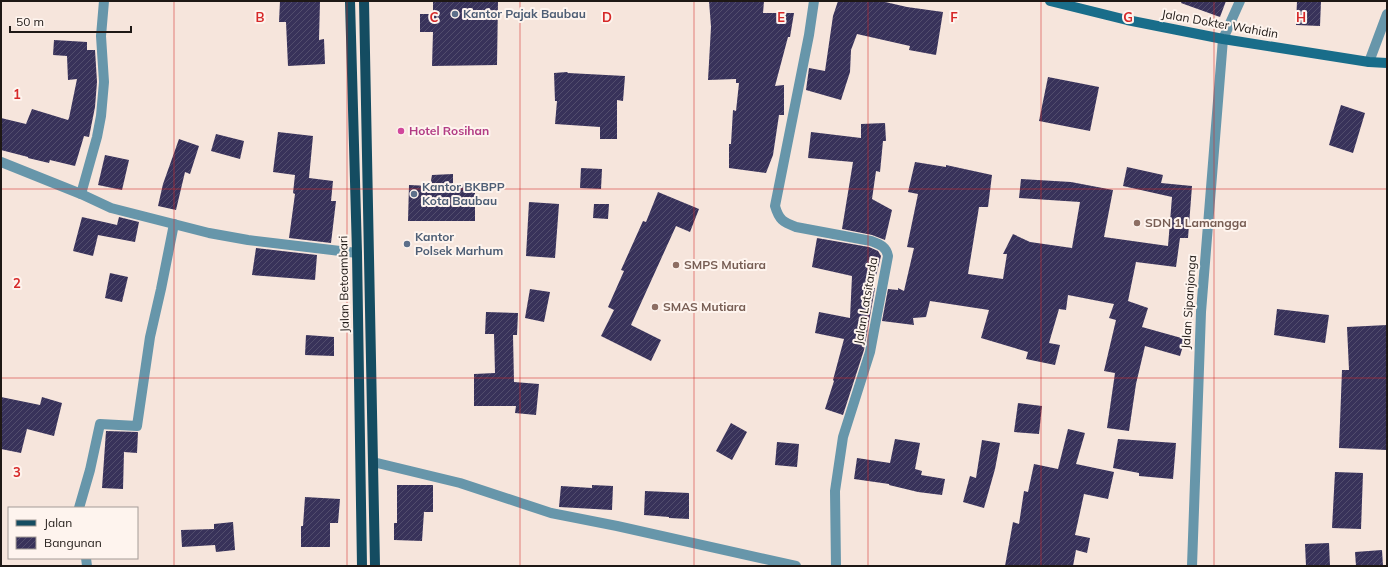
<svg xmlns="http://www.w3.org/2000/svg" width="1388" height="567" font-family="Mulish,sans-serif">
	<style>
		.building { fill: url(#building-hatch) }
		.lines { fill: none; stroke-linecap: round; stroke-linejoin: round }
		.street { stroke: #6796aa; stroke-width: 10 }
		.secondary { stroke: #196d8a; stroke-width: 10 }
		.primary { stroke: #144c61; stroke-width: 10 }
		.grid { fill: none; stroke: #d62828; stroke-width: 1; stroke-opacity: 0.55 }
		.service-dot { fill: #5c6f8a; stroke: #fef4ee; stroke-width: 1.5 }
		.hotel-dot { fill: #d1479c; stroke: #fef4ee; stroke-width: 1.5 }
		.education-dot { fill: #8d6e63; stroke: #fef4ee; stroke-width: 1.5 }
		.labels { text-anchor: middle; stroke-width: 4; stroke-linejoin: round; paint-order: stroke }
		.service-label { font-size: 12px; font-weight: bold; fill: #4e5e75; stroke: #fef4ee; text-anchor: start }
		.street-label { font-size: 12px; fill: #1e1815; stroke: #fef4ee }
		.hotel-label { font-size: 12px; font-weight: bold; fill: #b23c85; stroke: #fef4ee; text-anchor: start }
		.education-label { font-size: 12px; font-weight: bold; fill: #785e54; stroke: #fef4ee; text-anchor: start }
		.grid-label { font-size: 13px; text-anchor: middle; font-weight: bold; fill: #d62828; stroke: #fef4ee; stroke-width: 4; stroke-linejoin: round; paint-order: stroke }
	</style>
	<defs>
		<pattern id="building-hatch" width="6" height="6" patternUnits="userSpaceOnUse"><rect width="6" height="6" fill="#38325a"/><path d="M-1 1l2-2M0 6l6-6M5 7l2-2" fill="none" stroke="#524d6d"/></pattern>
	</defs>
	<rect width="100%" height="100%" fill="#f6e5dc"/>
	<!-- building -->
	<g class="building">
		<path d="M280 1H320L319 40 324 39 325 64 288 66 286 22H279Z"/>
		<path d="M433 1H498L497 65 432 66 433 32H420V14H433Z"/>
		<path d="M709 1H764L763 13H794L790 37H788L775 86 784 85V115H779L773 155 766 173 729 168V144H731L733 110 736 111 739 83H736V79L708 80 711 27Z"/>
		<path d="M838 1H881L907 7 943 12 936 55 909 50 910 46 857 34 851 50 850 72 841 100 806 90 809 68 825 71 833 16Z"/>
		<path d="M1182 1H1226L1220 17 1181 3Z"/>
		<path d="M1297 1H1321L1320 26 1296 25Z"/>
		<path d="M54 40 87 42V50H95L97 82 95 107 89 137 84 136 75 166 50 160 49 163 28 158V157L1 150V118L26 124 32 109 68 120 69 118 77 79 68 80 67 56 53 55Z"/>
		<path d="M567 72 568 73 625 76 623 101 617 100V139H600V127L555 124 557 101H555L554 73Z"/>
		<path d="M1048 77 1099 87 1090 131 1039 121Z"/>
		<path d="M1341 105 1365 113 1353 153 1329 145Z"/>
		<path d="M885 123 886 141H883L880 172 876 171 872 199 892 210 885 240 872 235 842 229 853 162 808 158 811 132 861 138V124Z"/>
		<path d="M278 132 313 136 309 178 333 181 331 201H336L331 243 289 238 295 194 293 193 295 175 273 172Z"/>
		<path d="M216 134 244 141 240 159 211 151Z"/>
		<path d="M179 139 199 146 190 174 185 172 176 210 158 206 163 184Z"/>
		<path d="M105 155 129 160 122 190 98 185Z"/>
		<path d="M915 162 946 167V165L992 175 988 207H979L968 274 1003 279 1007 254H1003L1013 234 1030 242 1072 248 1080 202 1019 198 1021 179 1071 182 1113 190 1104 237 1168 246 1172 197 1123 186 1127 167 1163 175 1161 183 1192 186 1188 238H1180L1176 267 1136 262 1128 301 1148 308 1142 327 1185 339 1180 356 1145 346 1136 384 1129 431 1107 428 1115 373 1104 371 1116 320 1109 318 1114 304 1068 295 1066 310 1059 309 1049 343 1060 345 1055 365 1026 359 1028 352 981 338 989 310 930 301 926 317 913 318 914 325 882 321 888 289 898 290V288L904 291 914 248 907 247 918 194 908 192Z"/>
		<path d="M581 168 602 169 601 189 580 188Z"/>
		<path d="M453 174V184L475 185V221H408L409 185 430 186 432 175Z"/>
		<path d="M658 192 699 209 690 232 676 226 631 325 661 340 651 361 601 336 614 310 608 307 624 271 621 270 643 221 646 222Z"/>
		<path d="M529 202 559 204 555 258 526 256Z"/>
		<path d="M594 204H609L608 219 593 218Z"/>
		<path d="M82 217 117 225 119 217 139 222 135 242 98 235 93 256 73 251Z"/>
		<path d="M817 238 869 247 878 251 881 256 873 288H875L864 350 843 415 825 409 834 381 833 380 844 339 815 333 819 312 850 318 852 276 812 267Z"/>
		<path d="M256 248 317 255 315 280 252 275Z"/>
		<path d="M110 273 128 277 122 302 105 298Z"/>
		<path d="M530 289 550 292 544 322 525 318Z"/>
		<path d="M1277 309 1329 315 1325 343 1274 335Z"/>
		<path d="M486 312 518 313 517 335H513L514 382 539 384 536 415 515 413 516 406H474V374L495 373 494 334H485Z"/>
		<path d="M1387 325V450L1339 448 1342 370H1349L1347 327Z"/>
		<path d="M306 335 334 337V356L305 355Z"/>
		<path d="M1 397 40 405 42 397 62 403 54 436 27 429 21 453 1 449Z"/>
		<path d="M1018 403 1042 406 1039 434 1014 432Z"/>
		<path d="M731 423 747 432 732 460 716 451Z"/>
		<path d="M1068 429 1085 433 1076 464 1114 472 1108 499 1084 494 1075 535 1090 538 1087 553 1076 550 1073 566H1005L1013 522 1019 524 1024 491 1028 492 1034 464 1058 469Z"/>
		<path d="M106 431 138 432 137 453 124 452 123 489 102 488Z"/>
		<path d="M895 439 920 443 915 469 922 471 921 475 945 479 942 495 918 492 889 485V484L854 479 857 458 890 463Z"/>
		<path d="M1118 439 1176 443 1173 479 1139 476V473L1113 468Z"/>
		<path d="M982 440 1000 443 995 469 984 508 963 502 970 476 976 478Z"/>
		<path d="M777 442 799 444 797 467 775 465Z"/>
		<path d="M1335 472 1363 473 1361 529 1332 528Z"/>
		<path d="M397 485H433V512H424L422 541 394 540V523H397Z"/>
		<path d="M592 485 613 486 612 510 559 507 561 486 592 488Z"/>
		<path d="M645 491 689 493V519L669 518V517L644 515Z"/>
		<path d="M305 497 340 499 338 523H330V547H301V526H303Z"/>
		<path d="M233 522 235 550 216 552 215 545 182 547 181 530 214 529V524Z"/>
		<path d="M1329 543 1330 566H1306L1305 544Z"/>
		<path d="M1382 550 1383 566H1356L1355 552Z"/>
	</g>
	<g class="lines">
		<!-- street -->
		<g class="street">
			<path d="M814 1 809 35 775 206C779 220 783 222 796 227L871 241C879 244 886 246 888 256L870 352 843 437 835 491 836 566"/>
			<path d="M1369 62 1387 14"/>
			<path d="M1 162 81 194 111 208 209 233 248 240 357 253"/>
			<path d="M81 194 97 137 101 116 104 82 101 36 104 1"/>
			<path d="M373 462 460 483 551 513 617 526 796 566"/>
			<path d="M79 508 90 470 100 424 137 426 150 337 161 289 174 224"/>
			<path d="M86 558 87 566"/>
			<path d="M1192 566 1201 312 1223 39 1240 1"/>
		</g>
		<!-- secondary -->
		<path class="secondary" d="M1050 1 1127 20 1223 39 1369 62 1387 63"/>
		<!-- primary -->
		<g class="primary">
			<path d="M350 1 357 253 362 566"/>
			<path d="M364 1 375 566"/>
		</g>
	</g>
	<!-- grid -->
	<path class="grid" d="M174 1V566M347 1V566M520 1V566M694 1V566M868 1V566M1041 1V566M1214 1V566M1 189H1387M1 378H1387"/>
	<!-- markers -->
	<g class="service-dot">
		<circle cx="455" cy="14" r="4"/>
		<circle cx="414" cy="194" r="4"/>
		<circle cx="407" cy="244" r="4"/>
	</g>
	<circle class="hotel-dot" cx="401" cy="131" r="4"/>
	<g class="education-dot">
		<circle cx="1137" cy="223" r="4"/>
		<circle cx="676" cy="265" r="4"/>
		<circle cx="655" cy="307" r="4"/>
	</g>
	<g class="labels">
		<!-- service labels -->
		<g class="service-label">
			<text x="463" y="18">Kantor Pajak Baubau</text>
			<text x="422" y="191">Kantor BKBPP<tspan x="422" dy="14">Kota Baubau</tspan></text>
			<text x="415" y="241">Kantor<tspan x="415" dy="14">Polsek Marhum</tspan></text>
		</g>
		<!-- street labels -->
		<g class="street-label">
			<text transform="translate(1220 24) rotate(10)" y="4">Jalan Dokter Wahidin</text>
			<text transform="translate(344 284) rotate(-91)" y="4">Jalan Betoambari</text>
			<text transform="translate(866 301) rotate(-80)" y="4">Jalan Latsitarda</text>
			<text transform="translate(1189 302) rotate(-86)" y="4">Jalan Sipanjonga</text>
		</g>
		<!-- hotel labels -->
		<g class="hotel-label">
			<text x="409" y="135">Hotel Rosihan</text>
		</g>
		<!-- education labels -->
		<g class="education-label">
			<text x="1145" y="227">SDN 1 Lamangga</text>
			<text x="684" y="269">SMPS Mutiara</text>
			<text x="663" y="311">SMAS Mutiara</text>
		</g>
	</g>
	<g class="grid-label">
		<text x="260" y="22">B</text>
		<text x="434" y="22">C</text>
		<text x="607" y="22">D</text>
		<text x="781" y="22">E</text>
		<text x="954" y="22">F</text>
		<text x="1128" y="22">G</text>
		<text x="1301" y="22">H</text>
		<text x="17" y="99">1</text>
		<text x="17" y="288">2</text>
		<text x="17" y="477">3</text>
	</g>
	<!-- border -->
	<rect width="1388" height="567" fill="none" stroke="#1e1815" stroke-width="4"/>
	<!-- legend -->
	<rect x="8" y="507" width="130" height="52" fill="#fef4ee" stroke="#a49c97"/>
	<rect x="16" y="520" width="20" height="6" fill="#144c61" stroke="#a49c97"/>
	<text x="44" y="527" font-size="12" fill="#1e1815">Jalan</text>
	<rect x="16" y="537" width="20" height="12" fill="url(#building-hatch)" stroke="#a49c97"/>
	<text x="44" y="547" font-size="12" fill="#1e1815">Bangunan</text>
	<!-- scale -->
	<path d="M10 26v6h121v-6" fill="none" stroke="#1e1815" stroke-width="2"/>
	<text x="16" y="26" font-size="12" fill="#1e1815" stroke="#fef4ee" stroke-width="3" paint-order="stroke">50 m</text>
</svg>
